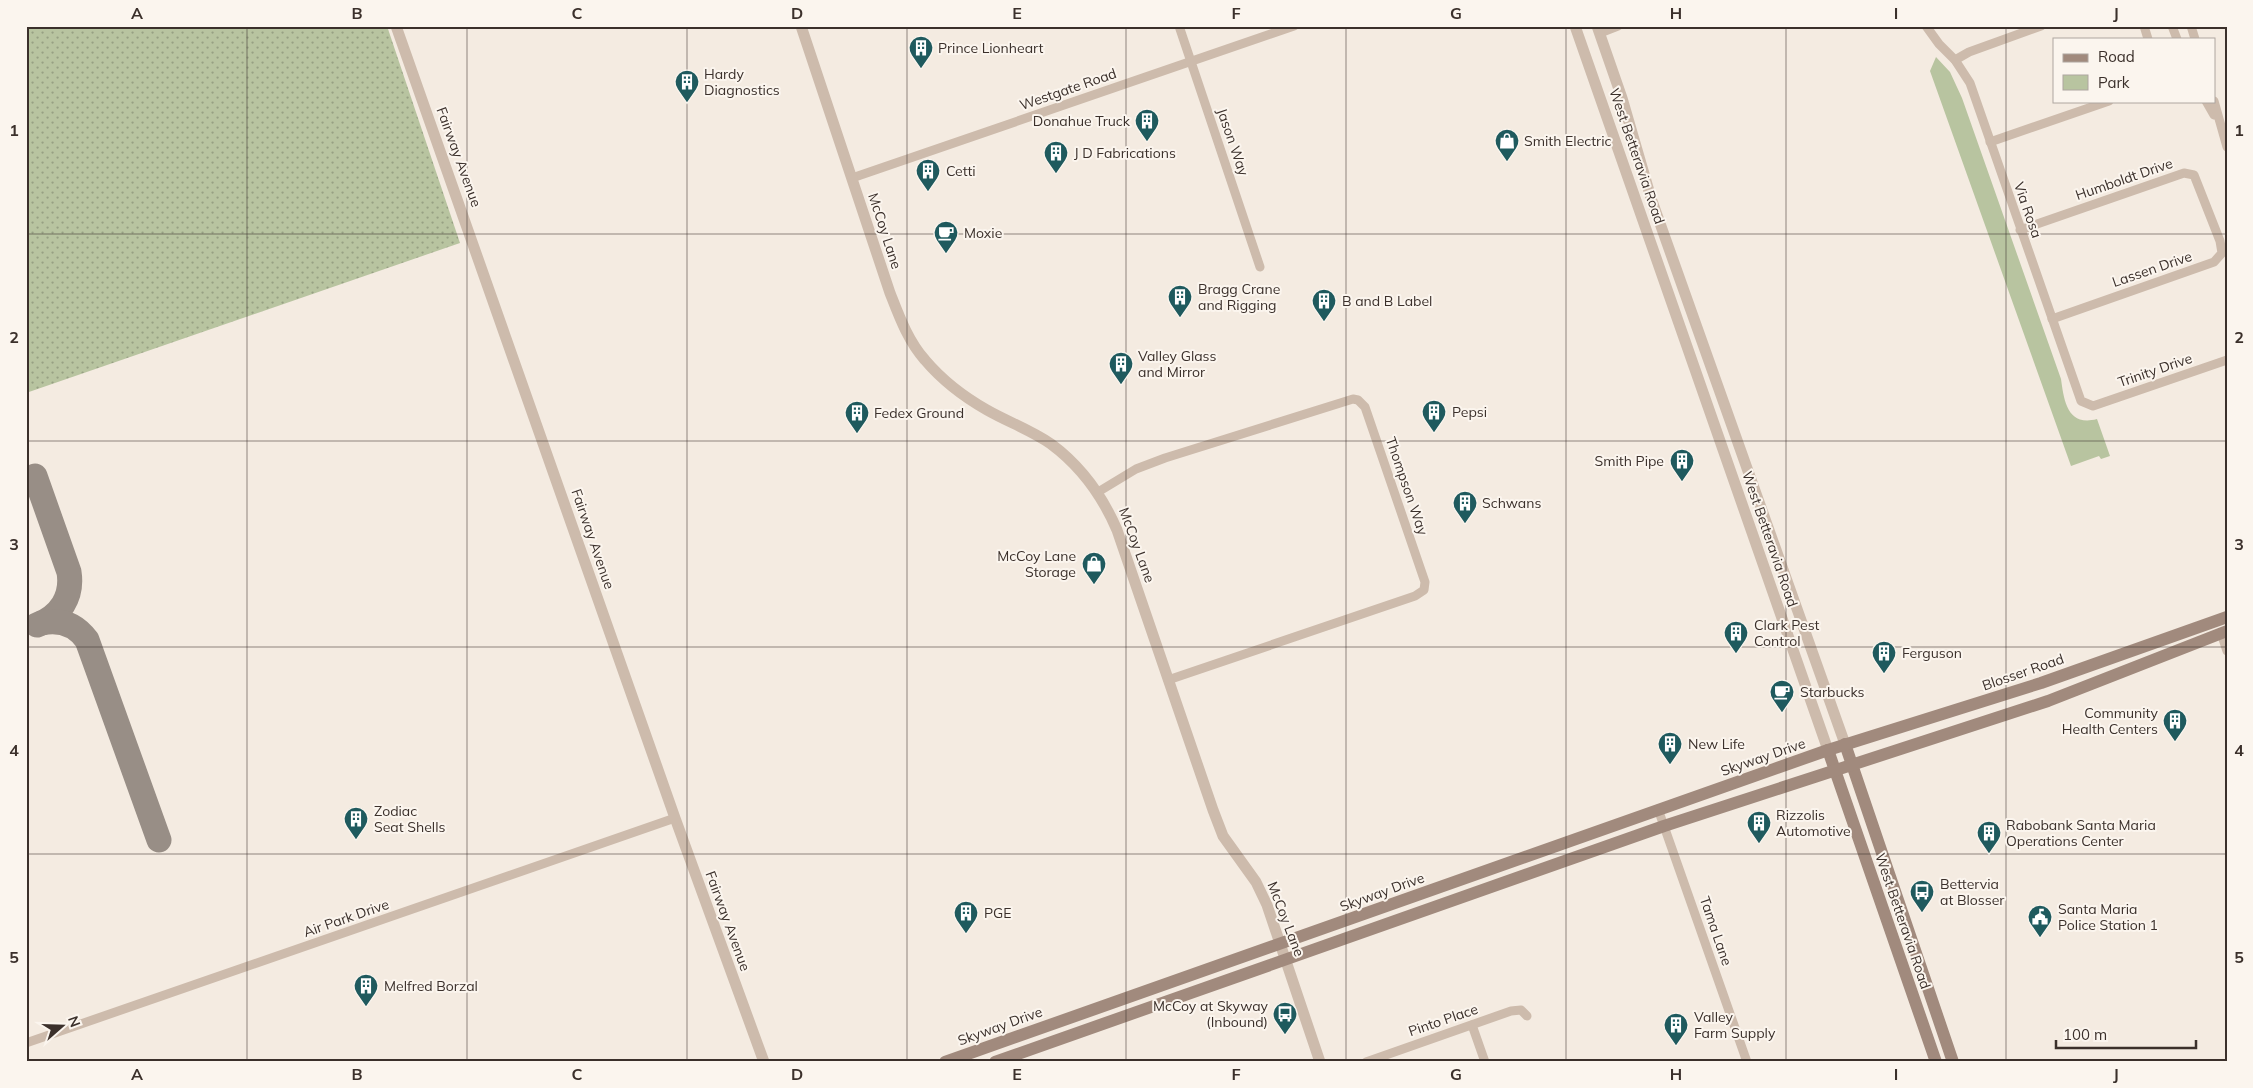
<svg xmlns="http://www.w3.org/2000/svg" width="2253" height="1088" font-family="Mulish,sans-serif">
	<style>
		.grass { fill: url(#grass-dots) }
		.park { fill: #b8c4a0 }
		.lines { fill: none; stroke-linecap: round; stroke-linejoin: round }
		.taxiway { stroke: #988e86; stroke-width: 25 }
		.minor { stroke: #cdbbac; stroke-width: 9 }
		.tertiary { stroke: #cdbbac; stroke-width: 11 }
		.secondary { stroke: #a18a7d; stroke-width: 12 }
		.grid { fill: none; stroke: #3b302b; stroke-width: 1; stroke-opacity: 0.55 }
		.labels { text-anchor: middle; stroke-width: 4; stroke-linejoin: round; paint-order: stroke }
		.poi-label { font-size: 14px; fill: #3b302b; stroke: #fbf5ee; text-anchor: start }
		.street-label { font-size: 14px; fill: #3b302b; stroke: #fbf5ee }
		.neatline { fill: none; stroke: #3b302b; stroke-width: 2 }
		.grid-label { font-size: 16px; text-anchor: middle; font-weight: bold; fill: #3b302b }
	</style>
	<defs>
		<pattern id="grass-dots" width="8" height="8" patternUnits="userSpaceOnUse" patternTransform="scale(1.25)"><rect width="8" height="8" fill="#b8c4a0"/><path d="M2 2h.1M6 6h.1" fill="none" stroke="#97a083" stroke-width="1.8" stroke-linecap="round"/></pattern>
	</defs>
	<rect width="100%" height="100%" fill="#f4ebe1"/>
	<!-- grass -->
	<path class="grass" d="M30 26H387L460 243 26 393V32Z"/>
	<!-- park -->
	<path class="park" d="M1936 57 1950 72 1962 98 2061 379C2064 400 2067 427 2097 419L2110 456 2101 459 2099 456 2071 466 1930 71Z"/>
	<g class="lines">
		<!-- taxiway -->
		<g class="taxiway">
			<path d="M35 476 69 572C73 597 60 616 37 625"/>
			<path d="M42 623C61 619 76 625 87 640L159 840"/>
		</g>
		<!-- minor -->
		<g class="minor">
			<path d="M1179 26 1260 267"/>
			<path d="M1926 26 1939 44 1955 60 1970 83 2081 401 2093 406 2227 360"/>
			<path d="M2144 26 2148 39"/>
			<path d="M2172 26 2177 39"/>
			<path d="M2191 26 2195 39"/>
			<path d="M1600 33 1618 26"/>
			<path d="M1955 60 1969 52 2041 26"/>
			<path d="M2206 101 2214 115"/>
			<path d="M2214 101 2227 147"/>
			<path d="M1990 142 2109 101"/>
			<path d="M852 178 1294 26"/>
			<path d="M2020 230 2184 173 2194 175 2220 241 2222 253 2214 262 2052 319"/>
			<path d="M1098 492 1136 469 1165 458 1353 399 1358 400 1365 407 1425 582 1424 590 1415 596 1168 680"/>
			<path d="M2221 633 2227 651"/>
			<path d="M1658 809 1747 1062"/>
			<path d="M1472 1025 1485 1062"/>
			<path d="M26 1043 675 818"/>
			<path d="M1366 1062 1511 1011 1521 1010 1527 1016"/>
		</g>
		<!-- tertiary -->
		<g class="tertiary">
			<path d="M396 26 675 818 764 1062"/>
			<path d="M801 26 890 293C899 316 908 341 925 360 942 380 964 397 987 410 1008 422 1031 430 1051 444 1082 467 1102 495 1117 530L1213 810 1223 836 1256 882 1267 905 1320 1062"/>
			<path d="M1575 26 1828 750"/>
			<path d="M1597 26 1622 98 1651 198 1845 744"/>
		</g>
		<!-- secondary -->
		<g class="secondary">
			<path d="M1845 744 1953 1062"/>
			<path d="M1828 750 1936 1062"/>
			<path d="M945 1062 1828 750 2041 683 2227 617"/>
			<path d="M995 1062 1664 826 2048 701 2227 631"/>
		</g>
	</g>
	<!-- grid -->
	<path class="grid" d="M247 26V1062M467 26V1062M687 26V1062M907 26V1062M1126 26V1062M1346 26V1062M1566 26V1062M1786 26V1062M2006 26V1062M26 234H2227M26 441H2227M26 647H2227M26 854H2227"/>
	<!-- icons -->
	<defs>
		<symbol id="building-pin" viewBox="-11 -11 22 30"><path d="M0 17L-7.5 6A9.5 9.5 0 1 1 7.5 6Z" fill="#1f5a5e" stroke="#fbf5ee"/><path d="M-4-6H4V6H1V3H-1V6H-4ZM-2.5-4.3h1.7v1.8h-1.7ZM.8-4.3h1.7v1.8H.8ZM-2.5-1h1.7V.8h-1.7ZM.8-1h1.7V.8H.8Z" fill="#fff"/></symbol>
		<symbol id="shop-pin" viewBox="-11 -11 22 30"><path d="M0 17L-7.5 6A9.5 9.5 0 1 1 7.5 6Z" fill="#1f5a5e" stroke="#fbf5ee"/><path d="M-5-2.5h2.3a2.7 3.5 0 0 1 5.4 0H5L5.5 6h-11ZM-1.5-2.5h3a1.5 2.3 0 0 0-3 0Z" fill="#fff"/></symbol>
		<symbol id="cafe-pin" viewBox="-11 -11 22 30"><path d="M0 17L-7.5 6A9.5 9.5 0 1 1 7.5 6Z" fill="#1f5a5e" stroke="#fbf5ee"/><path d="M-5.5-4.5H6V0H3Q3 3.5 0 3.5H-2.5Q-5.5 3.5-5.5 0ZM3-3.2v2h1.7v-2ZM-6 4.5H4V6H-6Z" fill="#fff"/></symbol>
		<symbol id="bus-pin" viewBox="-11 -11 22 30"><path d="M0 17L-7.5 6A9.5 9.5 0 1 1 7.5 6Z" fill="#1f5a5e" stroke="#fbf5ee"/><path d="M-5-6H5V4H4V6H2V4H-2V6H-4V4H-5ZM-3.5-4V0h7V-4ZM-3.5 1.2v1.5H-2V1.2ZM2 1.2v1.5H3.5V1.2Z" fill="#fff"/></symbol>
		<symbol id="civic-pin" viewBox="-11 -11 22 30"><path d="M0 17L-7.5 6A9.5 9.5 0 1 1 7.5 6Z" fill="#1f5a5e" stroke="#fbf5ee"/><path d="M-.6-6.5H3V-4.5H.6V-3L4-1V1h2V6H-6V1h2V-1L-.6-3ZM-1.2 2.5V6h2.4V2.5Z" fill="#fff"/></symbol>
	</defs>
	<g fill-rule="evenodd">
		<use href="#building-pin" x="907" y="34" width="28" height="38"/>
		<use href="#building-pin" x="673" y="68" width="28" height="38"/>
		<use href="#building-pin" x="1133" y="107" width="28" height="38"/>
		<use href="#shop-pin" x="1493" y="127" width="28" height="38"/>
		<use href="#building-pin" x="1042" y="139" width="28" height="38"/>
		<use href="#building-pin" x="914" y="157" width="28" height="38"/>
		<use href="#cafe-pin" x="932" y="219" width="28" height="38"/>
		<use href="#building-pin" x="1166" y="283" width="28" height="38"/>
		<use href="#building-pin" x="1310" y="287" width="28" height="38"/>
		<use href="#building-pin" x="1107" y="350" width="28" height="38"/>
		<use href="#building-pin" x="1420" y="398" width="28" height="38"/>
		<use href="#building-pin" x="843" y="399" width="28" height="38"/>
		<use href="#building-pin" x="1668" y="447" width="28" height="38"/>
		<use href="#building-pin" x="1451" y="489" width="28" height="38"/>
		<use href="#shop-pin" x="1080" y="550" width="28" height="38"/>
		<use href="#building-pin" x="1722" y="619" width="28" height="38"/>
		<use href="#building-pin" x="1870" y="639" width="28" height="38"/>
		<use href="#cafe-pin" x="1768" y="678" width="28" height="38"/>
		<use href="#building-pin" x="2161" y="707" width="28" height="38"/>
		<use href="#building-pin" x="1656" y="730" width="28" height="38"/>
		<use href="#building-pin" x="342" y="805" width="28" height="38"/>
		<use href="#building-pin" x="1745" y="809" width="28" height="38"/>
		<use href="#building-pin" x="1975" y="819" width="28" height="38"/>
		<use href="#bus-pin" x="1908" y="878" width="28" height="38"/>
		<use href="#building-pin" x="952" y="899" width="28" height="38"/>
		<use href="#civic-pin" x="2026" y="903" width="28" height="38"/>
		<use href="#building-pin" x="352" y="972" width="28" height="38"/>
		<use href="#bus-pin" x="1271" y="1000" width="28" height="38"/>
		<use href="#building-pin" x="1662" y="1011" width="28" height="38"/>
	</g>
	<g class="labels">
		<!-- poi labels -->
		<g class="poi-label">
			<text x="938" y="53">Prince Lionheart</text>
			<text x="704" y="79">Hardy<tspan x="704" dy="16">Diagnostics</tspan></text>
			<text x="1130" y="126" text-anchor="end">Donahue Truck</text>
			<text x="1524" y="146">Smith Electric</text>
			<text x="1074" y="158">J D Fabrications</text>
			<text x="946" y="176">Cetti</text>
			<text x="964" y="238">Moxie</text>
			<text x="1198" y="294">Bragg Crane<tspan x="1198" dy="16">and Rigging</tspan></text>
			<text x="1342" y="306">B and B Label</text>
			<text x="1138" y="361">Valley Glass<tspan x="1138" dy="16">and Mirror</tspan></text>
			<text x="1452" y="417">Pepsi</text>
			<text x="874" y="418">Fedex Ground</text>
			<text x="1664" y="466" text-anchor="end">Smith Pipe</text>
			<text x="1482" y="508">Schwans</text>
			<text x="1076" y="561" text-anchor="end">McCoy Lane<tspan x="1076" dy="16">Storage</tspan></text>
			<text x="1754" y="630">Clark Pest<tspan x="1754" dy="16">Control</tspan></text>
			<text x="1902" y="658">Ferguson</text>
			<text x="1800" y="697">Starbucks</text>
			<text x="2158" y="718" text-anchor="end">Community<tspan x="2158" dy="16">Health Centers</tspan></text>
			<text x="1688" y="749">New Life</text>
			<text x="374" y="816">Zodiac<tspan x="374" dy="16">Seat Shells</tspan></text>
			<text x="1776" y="820">Rizzolis<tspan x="1776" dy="16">Automotive</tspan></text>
			<text x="2006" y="830">Rabobank Santa Maria<tspan x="2006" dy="16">Operations Center</tspan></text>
			<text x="1940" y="889">Bettervia<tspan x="1940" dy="16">at Blosser</tspan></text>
			<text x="2058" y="914">Santa Maria<tspan x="2058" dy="16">Police Station 1</tspan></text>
			<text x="984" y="918">PGE</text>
			<text x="384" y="991">Melfred Borzal</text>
			<text x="1268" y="1011" text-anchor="end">McCoy at Skyway<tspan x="1268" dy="16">(Inbound)</tspan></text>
			<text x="1694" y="1022">Valley<tspan x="1694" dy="16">Farm Supply</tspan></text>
		</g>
		<!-- street labels -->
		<g class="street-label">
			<text transform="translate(1068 89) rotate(-19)" y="5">Westgate Road</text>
			<text transform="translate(1233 142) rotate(71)" y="5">Jason Way</text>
			<text transform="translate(1637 156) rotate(71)" y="5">West Betteravia Road</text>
			<text transform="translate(459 157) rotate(70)" y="5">Fairway Avenue</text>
			<text transform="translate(2124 179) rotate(-19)" y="5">Humboldt Drive</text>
			<text transform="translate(2028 210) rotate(71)" y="5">Via Rosa</text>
			<text transform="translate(885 231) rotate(72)" y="5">McCoy Lane</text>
			<text transform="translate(2152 269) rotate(-19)" y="5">Lassen Drive</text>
			<text transform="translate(2155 370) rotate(-19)" y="5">Trinity Drive</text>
			<text transform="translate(1407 486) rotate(71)" y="5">Thompson Way</text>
			<text transform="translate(593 539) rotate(71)" y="5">Fairway Avenue</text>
			<text transform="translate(1770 539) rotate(71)" y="5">West Betteravia Road</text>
			<text transform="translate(1137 545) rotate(70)" y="5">McCoy Lane</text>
			<text transform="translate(2023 672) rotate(-19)" y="5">Blosser Road</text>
			<text transform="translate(1763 757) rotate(-19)" y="5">Skyway Drive</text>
			<text transform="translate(1382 892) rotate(-20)" y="5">Skyway Drive</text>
			<text transform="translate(346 918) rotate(-19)" y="5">Air Park Drive</text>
			<text transform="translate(1286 919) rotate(69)" y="5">McCoy Lane</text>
			<text transform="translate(728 921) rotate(70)" y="5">Fairway Avenue</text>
			<text transform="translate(1903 921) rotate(71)" y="5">West Betteravia Road</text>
			<text transform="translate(1716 931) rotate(71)" y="5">Tama Lane</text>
			<text transform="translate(1443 1020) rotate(-19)" y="5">Pinto Place</text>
			<text transform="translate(1000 1026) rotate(-20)" y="5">Skyway Drive</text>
		</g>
	</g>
	<!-- border -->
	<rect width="2253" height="1088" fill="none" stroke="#fbf5ee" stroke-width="55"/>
	<!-- legend -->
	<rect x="2053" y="38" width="162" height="65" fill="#fbf5ee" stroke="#aea6a0"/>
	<rect x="2063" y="54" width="25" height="8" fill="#a18a7d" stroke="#aea6a0"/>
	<text x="2098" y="62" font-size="15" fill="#3b302b">Road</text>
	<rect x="2063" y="75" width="25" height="15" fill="#b8c4a0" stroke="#aea6a0"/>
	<text x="2098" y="88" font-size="15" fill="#3b302b">Park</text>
	<!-- north arrow -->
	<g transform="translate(62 1026) rotate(70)" stroke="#fbf5ee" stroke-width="4" paint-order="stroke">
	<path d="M0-4L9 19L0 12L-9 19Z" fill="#3b302b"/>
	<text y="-8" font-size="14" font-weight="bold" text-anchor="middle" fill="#3b302b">N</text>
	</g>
	<!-- scale -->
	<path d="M2056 1040v8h140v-8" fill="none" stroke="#3b302b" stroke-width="2.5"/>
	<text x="2063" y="1040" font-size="15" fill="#3b302b" stroke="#fbf5ee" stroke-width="4" paint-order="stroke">100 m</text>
	<rect x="28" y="28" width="2198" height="1032" class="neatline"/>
	<g class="grid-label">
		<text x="137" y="19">A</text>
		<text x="357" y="19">B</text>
		<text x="577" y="19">C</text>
		<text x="797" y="19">D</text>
		<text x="1017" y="19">E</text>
		<text x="1236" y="19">F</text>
		<text x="1456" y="19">G</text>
		<text x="1676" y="19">H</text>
		<text x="1896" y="19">I</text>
		<text x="2116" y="19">J</text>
		<text x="14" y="136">1</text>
		<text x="2239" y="136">1</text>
		<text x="14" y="343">2</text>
		<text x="2239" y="343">2</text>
		<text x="14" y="550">3</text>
		<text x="2239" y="550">3</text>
		<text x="14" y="756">4</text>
		<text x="2239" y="756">4</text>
		<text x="14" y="963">5</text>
		<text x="2239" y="963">5</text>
		<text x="137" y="1080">A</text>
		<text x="357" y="1080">B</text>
		<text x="577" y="1080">C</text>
		<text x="797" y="1080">D</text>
		<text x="1017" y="1080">E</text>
		<text x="1236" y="1080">F</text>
		<text x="1456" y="1080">G</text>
		<text x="1676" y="1080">H</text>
		<text x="1896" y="1080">I</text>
		<text x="2116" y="1080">J</text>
	</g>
</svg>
